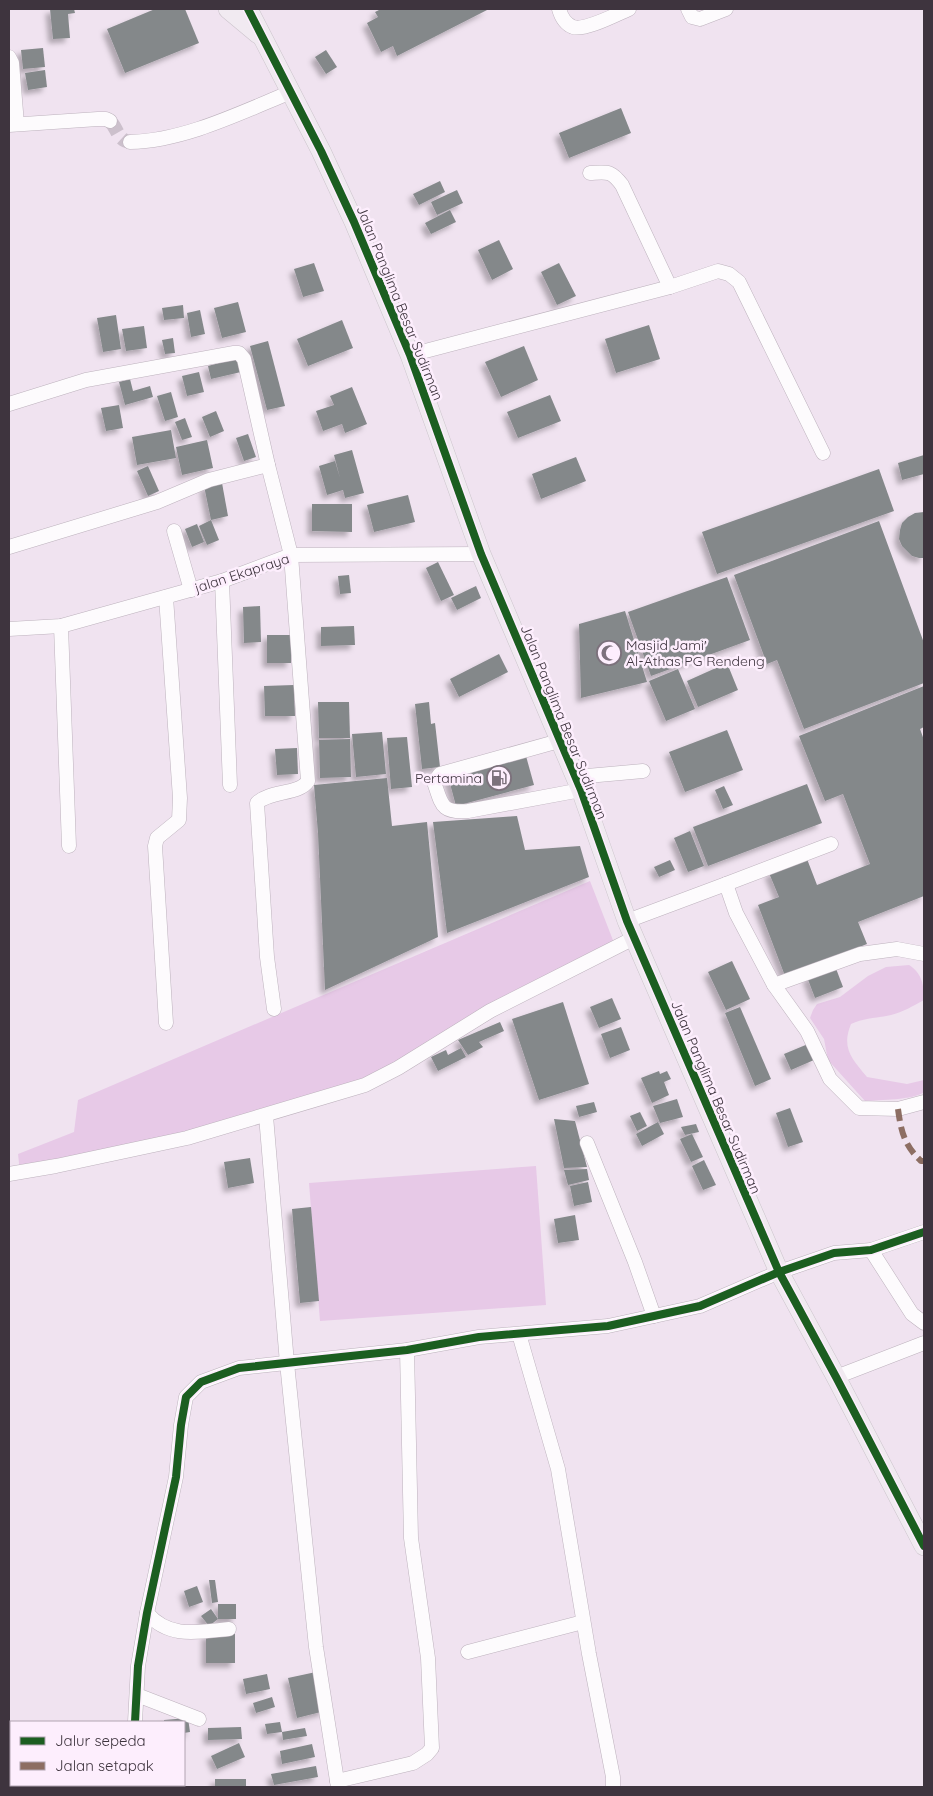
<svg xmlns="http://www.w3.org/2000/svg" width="933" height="1796" font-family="Quicksand,sans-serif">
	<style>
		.green { fill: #e7c9e7 }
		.building { fill: #84888a; filter: url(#shadow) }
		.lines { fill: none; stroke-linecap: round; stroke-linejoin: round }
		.minor-tunnel { stroke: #ccc0cc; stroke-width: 14; stroke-dasharray: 14 7; stroke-linecap: butt }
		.minor-casing { stroke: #bdb2bd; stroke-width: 15 }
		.major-casing { stroke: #cbc4cb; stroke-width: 20 }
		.minor { stroke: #fdfbfd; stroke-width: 14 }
		.major { stroke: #f1eaf1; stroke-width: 19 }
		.quiet { stroke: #8d6e63; stroke-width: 6; stroke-dasharray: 12 6; stroke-linecap: butt }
		.cycleway-casing { stroke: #fdeefd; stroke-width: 11 }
		.cycleway { stroke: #1b5e20; stroke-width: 8 }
		.labels { text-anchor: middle; stroke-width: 5; stroke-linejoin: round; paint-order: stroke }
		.street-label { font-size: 14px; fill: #3e343e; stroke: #fdeefd }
		.poi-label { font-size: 14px; fill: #3e343e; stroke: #fdeefd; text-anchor: start }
	</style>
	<defs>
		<filter id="shadow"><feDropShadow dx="-4.5" dy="4.5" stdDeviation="2.5" flood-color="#0004"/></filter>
	</defs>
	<rect width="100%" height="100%" fill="#f0e3f0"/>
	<!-- green -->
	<g class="green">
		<path d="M590 881 616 948 398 1068 266 1116 20 1172 18 1154 74 1132 78 1100Z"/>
		<path d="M909 965C922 973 924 985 924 1000 913 1006 903 1012 891 1015 877 1018 864 1018 851 1024 841 1048 852 1059 867 1077L907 1084 924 1080V1092C913 1100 880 1100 865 1101L828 1060 824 1039 810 1018 813 1010 817 1004 840 997 868 976 886 967Z"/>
		<path d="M536 1166 546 1305 320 1321 309 1183Z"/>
	</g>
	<!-- building -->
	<g class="building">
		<path d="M50 9H74L75 13 68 14 70 38 53 39Z"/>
		<path d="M155 9H185L199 43 125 73 107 29Z"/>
		<path d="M381 9H489L397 56 393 46 381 52 367 23 378 17 375 12Z"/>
		<path d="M43 48 45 67 23 69 21 50Z"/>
		<path d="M326 50 337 67 326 74 315 57Z"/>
		<path d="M45 70 47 87 28 90 25 73Z"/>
		<path d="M621 108 631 133 569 158 559 133Z"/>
		<path d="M440 181 445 192 419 205 413 194Z"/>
		<path d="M457 190 463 203 437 215 431 202Z"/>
		<path d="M450 210 456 222 431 234 425 223Z"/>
		<path d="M499 240 513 269 492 280 478 250Z"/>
		<path d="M314 263 324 291 303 297 294 269Z"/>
		<path d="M559 263 576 296 557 305 541 272Z"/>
		<path d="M238 302 246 332 222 338 214 308Z"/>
		<path d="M183 305 184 318 164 320 162 308Z"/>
		<path d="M200 310 205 334 191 337 187 313Z"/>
		<path d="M116 315 121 349 103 352 97 318Z"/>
		<path d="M342 320 353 348 308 366 297 339Z"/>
		<path d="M649 325 660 359 616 373 605 339Z"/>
		<path d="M144 326 147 348 126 351 122 329Z"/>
		<path d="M173 338 175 353 165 354 162 340Z"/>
		<path d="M268 341 285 406 267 410 250 346Z"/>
		<path d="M524 346 538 380 501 397 485 362Z"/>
		<path d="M237 358 241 372 211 379 208 366Z"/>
		<path d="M199 372 204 392 187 396 182 376Z"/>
		<path d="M130 379 133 391 150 386 153 397 125 405 119 382Z"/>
		<path d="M352 387 367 424 345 433 342 424 323 431 316 411 334 405 330 396Z"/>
		<path d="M171 392 178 417 165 421 157 396Z"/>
		<path d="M550 395 561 421 518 438 507 412Z"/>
		<path d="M119 405 123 428 106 431 101 408Z"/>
		<path d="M216 411 224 431 210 437 202 417Z"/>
		<path d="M185 418 192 437 182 440 175 422Z"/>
		<path d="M171 430 176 458 137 465 132 437Z"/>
		<path d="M248 434 256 457 244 461 236 438Z"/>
		<path d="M207 440 213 468 182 475 176 447Z"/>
		<path d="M352 450 364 493 345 498 343 490 327 495 319 466 335 461 340 478 334 455Z"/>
		<path d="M924 455V474L902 480 898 463Z"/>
		<path d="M576 457 586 481 541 499 532 474Z"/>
		<path d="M148 466 159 491 148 496 137 471Z"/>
		<path d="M879 469 894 511 717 574 702 532Z"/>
		<path d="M222 483 228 516 211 520 204 486Z"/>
		<path d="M408 495 415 522 374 532 367 505Z"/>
		<path d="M312 504H352V532L312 531Z"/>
		<path d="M924 512V558H919L912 556 902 546 899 539 900 530 902 523 908 517 915 513Z"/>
		<path d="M211 520 219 540 207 545 199 526Z"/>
		<path d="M879 521 924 643V683L804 729 777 660 767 664 734 575Z"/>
		<path d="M197 524 204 542 192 547 185 529Z"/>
		<path d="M438 562 454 595 441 601 426 568Z"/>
		<path d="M349 575 351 593 340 594 338 576Z"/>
		<path d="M727 577 750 640 651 676 628 612Z"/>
		<path d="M476 586 481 598 457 610 451 598Z"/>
		<path d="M260 606 261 642 244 643 243 607Z"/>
		<path d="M625 611 647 682 581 698 579 624Z"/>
		<path d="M354 626 355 645 321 646V627Z"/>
		<rect x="267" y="635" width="24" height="28"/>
		<path d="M499 654 508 672 459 697 450 679Z"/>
		<path d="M727 663 738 690 698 707 687 681Z"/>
		<path d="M678 669 695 709 666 721 649 681Z"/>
		<path d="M294 685 295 716H265L264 686Z"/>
		<path d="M924 686V727L920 729 924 740V896L858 922 867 944 785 976 758 905 779 897 769 873 807 859 817 885 870 864 843 794 825 801 799 736Z"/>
		<path d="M318 702H349L350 738H319Z"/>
		<path d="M429 702 431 724 435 723 440 767 422 769 415 704Z"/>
		<path d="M727 730 743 770 685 792 669 752Z"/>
		<path d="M382 732 386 774 356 777 352 734Z"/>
		<path d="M407 737 412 787 391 789 387 738Z"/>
		<path d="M350 739 351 777 320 778 319 740Z"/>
		<path d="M297 748 298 774 277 775 275 749Z"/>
		<path d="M526 756 534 785 456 806 448 776Z"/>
		<path d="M387 778 392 826 427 822 438 937 325 990 318 833 314 785Z"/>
		<path d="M807 784 822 823 708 866 693 827Z"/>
		<path d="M724 786 733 805 723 809 715 790Z"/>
		<path d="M517 816 525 850 580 846 589 877 447 933 433 822Z"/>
		<path d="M690 831 704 866 688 872 674 838Z"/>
		<path d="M670 860 675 870 659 877 654 867Z"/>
		<path d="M732 961 750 999 726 1010 708 972Z"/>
		<path d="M835 966 843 987 815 998 807 977Z"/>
		<path d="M612 998 621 1019 599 1028 590 1007Z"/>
		<path d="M563 1002 589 1084 539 1100 512 1019Z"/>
		<path d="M740 1007 771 1079 755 1086 725 1013Z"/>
		<path d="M500 1022 504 1031 479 1042 483 1047 468 1055 458 1040Z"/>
		<path d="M621 1027 630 1050 610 1058 601 1034Z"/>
		<path d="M808 1044 814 1060 791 1070 784 1054Z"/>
		<path d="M461 1048 466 1057 438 1071 431 1057 446 1050 448 1055Z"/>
		<path d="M659 1071 660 1074 667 1071 671 1079 664 1082 669 1095 652 1103 641 1078Z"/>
		<path d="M677 1099 683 1117 660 1123 653 1106Z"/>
		<path d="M594 1102 597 1112 579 1117 576 1106Z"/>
		<path d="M790 1108 803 1142 788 1147 776 1113Z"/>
		<path d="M640 1112 647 1126 637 1131 630 1116Z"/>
		<path d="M554 1119 575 1121 587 1167 564 1168Z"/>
		<path d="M658 1122 664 1134 642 1146 636 1134Z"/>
		<path d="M696 1124 699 1132 685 1135 681 1127Z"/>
		<path d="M692 1134 703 1157 691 1162 680 1139Z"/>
		<path d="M250 1158 254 1183 228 1188 224 1162Z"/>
		<path d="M704 1160 716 1185 703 1190 692 1166Z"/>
		<path d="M587 1169 589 1180 568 1185 564 1170Z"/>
		<path d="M588 1182 592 1202 574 1206 570 1186Z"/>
		<path d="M311 1207 319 1301 300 1303 292 1209Z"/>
		<path d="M575 1215 579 1240 558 1243 554 1219Z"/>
		<path d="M209 1580H215L218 1602 212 1603Z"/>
		<path d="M197 1586 203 1602 189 1607 184 1591Z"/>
		<path d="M218 1604H236V1619H218L209 1626 201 1616 211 1609 218 1619Z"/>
		<rect x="206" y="1634" width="29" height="29"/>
		<path d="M316 1672 325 1711 297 1718 288 1678Z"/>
		<path d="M267 1674 270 1689 246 1694 243 1679Z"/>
		<path d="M272 1697 275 1707 256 1713 253 1703Z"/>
		<path d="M188 1718 190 1732 184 1733V1722H164V1720Z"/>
		<path d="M280 1722 282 1732 267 1734 265 1724Z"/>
		<path d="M241 1727 242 1739 208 1740V1728Z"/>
		<path d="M305 1728 307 1736 283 1740 282 1732Z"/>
		<path d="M239 1743 245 1757 217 1769 211 1756Z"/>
		<path d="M312 1744 315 1757 282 1764 280 1751Z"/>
		<path d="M316 1766 318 1777 274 1785 271 1774Z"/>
		<rect x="215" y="1779" width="31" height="8"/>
	</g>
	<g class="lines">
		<!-- minor-tunnel -->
		<path class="minor-tunnel" d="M110 121C118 129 117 140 130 142"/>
		<defs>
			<g id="minor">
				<path d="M559 9C561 16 565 24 573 27 585 31 617 14 629 9"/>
				<path d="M688 9 692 17 700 19 726 9"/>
				<path d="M9 57 12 63 17 124"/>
				<path d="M9 125 98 119H106L110 121"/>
				<path d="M130 142C184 141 242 112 291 92"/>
				<path d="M590 173C607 172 611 170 622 185L670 287"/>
				<path d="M410 355 670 287 718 271 729 274 739 282 823 453"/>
				<path d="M9 404 86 380 234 353H239L244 359 268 465 291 555 308 781C299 795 270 790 257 803L267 957 274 1009"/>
				<path d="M174 531 191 590"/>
				<path d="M9 547 157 502 209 480 268 465"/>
				<path d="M222 581 230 785"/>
				<path d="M166 597 180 798 179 820 157 838 155 846 166 1023"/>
				<path d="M61 626 69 846"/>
				<path d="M9 629 61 626 222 581 291 555 481 554"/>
				<path d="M559 741 440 774 434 782C442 805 441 813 468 811L581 790"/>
				<path d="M576 777 643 771"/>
				<path d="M726 884 831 844"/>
				<path d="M627 921 726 884 736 913 774 985 807 1031 830 1079 859 1108 898 1109 924 1102"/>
				<path d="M774 985 860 954 897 949 924 954"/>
				<path d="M266 1116 287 1363 316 1647 338 1787"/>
				<path d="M587 1143 635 1262 654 1316"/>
				<path d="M9 1174 56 1166 187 1138 365 1085 398 1068 490 1011 634 938"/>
				<path d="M871 1250 912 1314 924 1323"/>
				<path d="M519 1334 558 1469 589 1654 613 1777V1787"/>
				<path d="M836 1377 924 1343"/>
				<path d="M147 1613C169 1639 198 1632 229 1629"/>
				<path d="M468 1652 583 1622"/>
				<path d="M137 1695 199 1719"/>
				<path d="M135 1722 138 1666 147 1613 176 1477 181 1425 186 1397 201 1382 239 1368 407 1350 479 1337 608 1326 700 1306 779 1272 834 1253 871 1250 924 1232"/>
				<path d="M337 1781 413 1763 427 1754 432 1748 428 1658 411 1538 407 1350"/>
				<path d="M132 1787V1785"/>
			</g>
			<g id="major">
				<path d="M228 9 258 34"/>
				<path d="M248 9 321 151 354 222 410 355 481 554 581 790 627 921 779 1272 836 1377 924 1546"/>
			</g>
		</defs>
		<!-- minor casing -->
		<use href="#minor" class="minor-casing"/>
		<!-- major casing -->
		<use href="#major" class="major-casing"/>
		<!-- minor -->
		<use href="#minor" class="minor"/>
		<!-- major -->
		<use href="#major" class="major"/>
		<!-- quiet -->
		<path class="quiet" d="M898 1109C901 1131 904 1145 921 1161H924"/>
		<defs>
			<g id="cycleway">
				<path d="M248 9 321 151 354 222 410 355 481 554 581 790 627 921 779 1272 836 1377 924 1546"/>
				<path d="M135 1722 138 1666 147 1613 176 1477 181 1425 186 1397 201 1382 239 1368 407 1350 479 1337 608 1326 700 1306 779 1272 834 1253 871 1250 924 1232"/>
			</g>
		</defs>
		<!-- cycleway casing -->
		<use href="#cycleway" class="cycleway-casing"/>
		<!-- cycleway -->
		<use href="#cycleway" class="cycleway"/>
	</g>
	<!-- icons -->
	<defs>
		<symbol id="mosque-ring" viewBox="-11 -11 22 22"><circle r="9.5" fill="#fdeefd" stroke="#7c717c" stroke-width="1.5"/><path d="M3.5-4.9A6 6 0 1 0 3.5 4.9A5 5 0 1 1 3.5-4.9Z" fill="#7c717c"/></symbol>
		<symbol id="fuel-ring" viewBox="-11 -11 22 22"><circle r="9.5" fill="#fdeefd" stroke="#7c717c" stroke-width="1.5"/><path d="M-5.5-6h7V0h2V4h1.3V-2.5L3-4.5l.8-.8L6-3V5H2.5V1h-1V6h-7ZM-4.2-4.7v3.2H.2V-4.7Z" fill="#7c717c"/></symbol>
	</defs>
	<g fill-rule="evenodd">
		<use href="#mosque-ring" x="595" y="639" width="28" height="28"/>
		<use href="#fuel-ring" x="485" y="764" width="28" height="28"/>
	</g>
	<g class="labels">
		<!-- street labels -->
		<g class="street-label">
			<text transform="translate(400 303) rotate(68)" y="5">Jalan Panglima Besar Sudirman</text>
			<text transform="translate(242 573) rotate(-18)" y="5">jalan Ekapraya</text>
			<text transform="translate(564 722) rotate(68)" y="5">Jalan Panglima Besar Sudirman</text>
			<text transform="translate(716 1097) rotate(67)" y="5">Jalan Panglima Besar Sudirman</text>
		</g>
		<!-- poi labels -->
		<g class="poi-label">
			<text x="626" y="650">Masjid Jami'<tspan x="626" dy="16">Al-Athas PG Rendeng</tspan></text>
			<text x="482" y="783" text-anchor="end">Pertamina</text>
		</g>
	</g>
	<!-- border -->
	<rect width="933" height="1796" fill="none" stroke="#3e343e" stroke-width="20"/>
	<!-- legend -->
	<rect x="10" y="1721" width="175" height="65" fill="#fdeefd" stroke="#b1a4b1"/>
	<rect x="20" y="1737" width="25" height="8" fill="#1b5e20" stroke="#b1a4b1"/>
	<text x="55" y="1746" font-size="15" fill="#3e343e">Jalur sepeda</text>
	<rect x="20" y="1762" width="25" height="8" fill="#8d6e63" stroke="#b1a4b1"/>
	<text x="55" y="1771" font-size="15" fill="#3e343e">Jalan setapak</text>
</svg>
